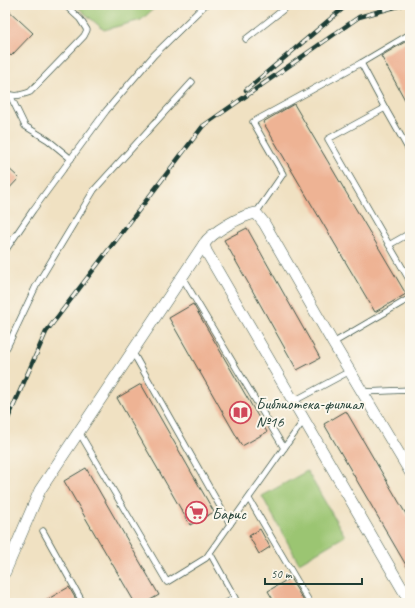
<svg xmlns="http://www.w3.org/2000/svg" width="415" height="608" font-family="Caveat,sans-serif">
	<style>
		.green { fill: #9bc572; stroke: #5d8153 }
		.building { fill: #eeb394 }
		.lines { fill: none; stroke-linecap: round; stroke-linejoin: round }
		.service-casing { stroke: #3e5649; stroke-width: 7 }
		.minor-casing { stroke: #3e5649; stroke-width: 12 }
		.service { stroke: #fff; stroke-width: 5.5 }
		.minor { stroke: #fff; stroke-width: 11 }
		.rail-casing { stroke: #1f3d34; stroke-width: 4.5 }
		.rail { stroke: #fbf7ec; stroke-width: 3; stroke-dasharray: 9; stroke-linecap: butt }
		.labels { text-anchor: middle; stroke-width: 4; stroke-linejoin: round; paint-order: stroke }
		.poi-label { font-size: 16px; fill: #1f3d34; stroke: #fbf7ec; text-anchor: start }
	</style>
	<rect width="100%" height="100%" fill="#fbf7ec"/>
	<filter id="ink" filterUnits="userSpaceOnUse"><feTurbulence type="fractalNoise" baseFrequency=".025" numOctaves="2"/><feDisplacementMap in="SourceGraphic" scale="8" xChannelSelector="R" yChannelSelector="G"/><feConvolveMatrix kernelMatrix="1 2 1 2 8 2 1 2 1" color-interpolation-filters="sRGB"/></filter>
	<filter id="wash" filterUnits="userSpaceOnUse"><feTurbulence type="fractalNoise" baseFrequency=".012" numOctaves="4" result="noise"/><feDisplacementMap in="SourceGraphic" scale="16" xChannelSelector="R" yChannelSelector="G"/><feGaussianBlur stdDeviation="0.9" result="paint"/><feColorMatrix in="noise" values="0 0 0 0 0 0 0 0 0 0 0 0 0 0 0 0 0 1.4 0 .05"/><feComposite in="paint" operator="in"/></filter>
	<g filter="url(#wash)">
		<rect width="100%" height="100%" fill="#f0e1c2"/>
		<!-- green -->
		<g class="green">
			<path d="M75 5H158L141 20 104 30Z"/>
			<path d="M307 471 345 536 299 563 262 496Z"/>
		</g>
		<g id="blocks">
			<!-- building -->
			<g class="building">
				<path d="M5 7 33 33 11 56 5 50Z"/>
				<path d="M410 39V109L381 56Z"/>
				<path d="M294 104 406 294 375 312 263 122Z"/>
				<path d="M5 165 19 178 5 193Z"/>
				<path d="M247 228 320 358 297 370 224 240Z"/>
				<path d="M193 304 267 432 242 446 169 318Z"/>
				<path d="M141 384 214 512 190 525 117 398Z"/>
				<path d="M346 411 410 521V572L324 424Z"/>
				<path d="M86 468 159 595 145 603H135L64 481Z"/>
				<path d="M260 529 270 547 259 554 249 536Z"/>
				<path d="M290 578 305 603H275L268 591Z"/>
				<path d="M69 587 78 603H41Z"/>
			</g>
		</g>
	</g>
	<g filter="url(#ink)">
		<use href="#blocks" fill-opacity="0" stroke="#3e5649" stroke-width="1"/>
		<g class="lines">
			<defs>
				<g id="service">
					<path d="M246 39 289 5"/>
					<path d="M361 63 385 108 328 139 410 281"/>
					<path d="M5 92C13 98 21 95 30 92L84 36 87 30 80 19 65 5"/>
					<path d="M10 95 25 126 48 140 71 159"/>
					<path d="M385 108 410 152"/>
					<path d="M256 213 283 174 253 122 361 63 410 34"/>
					<path d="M389 245 410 233"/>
					<path d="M5 251 33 210 106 111 154 55 205 5"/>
					<path d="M182 277 284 448"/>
					<path d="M333 343 410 298"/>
					<path d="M5 345 7 347 36 286 94 190 192 82"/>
					<path d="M132 351 230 524"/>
					<path d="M362 392 410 390"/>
					<path d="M294 401 350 371"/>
					<path d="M79 432 167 582 206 558 304 420"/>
					<path d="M249 499 310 603"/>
					<path d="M43 531 83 603"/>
					<path d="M210 553 235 598 226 603"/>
				</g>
				<g id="minor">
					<path d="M410 472 333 343 264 223 256 213C242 215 212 232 204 244L206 251 410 602"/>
					<path d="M5 572 40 490 204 244"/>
				</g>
			</defs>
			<!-- service casing -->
			<use href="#service" class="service-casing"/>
			<!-- minor casing -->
			<use href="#minor" class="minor-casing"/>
			<!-- service -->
			<use href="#service" class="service"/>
			<!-- minor -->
			<use href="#minor" class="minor"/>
			<defs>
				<g id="rail">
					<path d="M246 90 347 5"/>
					<path d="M5 425 46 332 203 126 359 17 402 5"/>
				</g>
			</defs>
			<!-- rail casing -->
			<use href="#rail" class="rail-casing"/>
			<!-- rail -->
			<use href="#rail" class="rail"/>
		</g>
	</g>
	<!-- icons -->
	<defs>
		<symbol id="library-ring" viewBox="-11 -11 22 22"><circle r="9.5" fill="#fbf7ec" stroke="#d1495b" stroke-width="1.5"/><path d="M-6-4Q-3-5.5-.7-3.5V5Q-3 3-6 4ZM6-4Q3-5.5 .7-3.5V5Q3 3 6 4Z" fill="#d1495b"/></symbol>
		<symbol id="supermarket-ring" viewBox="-11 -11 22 22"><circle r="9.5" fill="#fbf7ec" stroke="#d1495b" stroke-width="1.5"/><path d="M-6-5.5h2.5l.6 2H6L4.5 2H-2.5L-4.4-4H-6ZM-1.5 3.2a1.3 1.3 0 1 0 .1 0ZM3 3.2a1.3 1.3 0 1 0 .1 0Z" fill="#d1495b"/></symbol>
	</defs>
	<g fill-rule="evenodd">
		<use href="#library-ring" x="228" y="400" width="25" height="25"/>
		<use href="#supermarket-ring" x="184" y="500" width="25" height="25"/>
	</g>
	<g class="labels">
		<!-- poi labels -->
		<g class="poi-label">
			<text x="256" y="409">Библиотека-филиал<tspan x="256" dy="18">№16</tspan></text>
			<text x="212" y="519">Барис</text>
		</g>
	</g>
	<!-- margin -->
	<rect width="415" height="608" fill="none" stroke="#fbf7ec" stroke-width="20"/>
	<!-- scale -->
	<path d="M265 578v6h97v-6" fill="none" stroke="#1f3d34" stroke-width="2"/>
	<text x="271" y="578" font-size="12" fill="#1f3d34" stroke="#fbf7ec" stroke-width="3" paint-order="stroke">50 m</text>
</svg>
